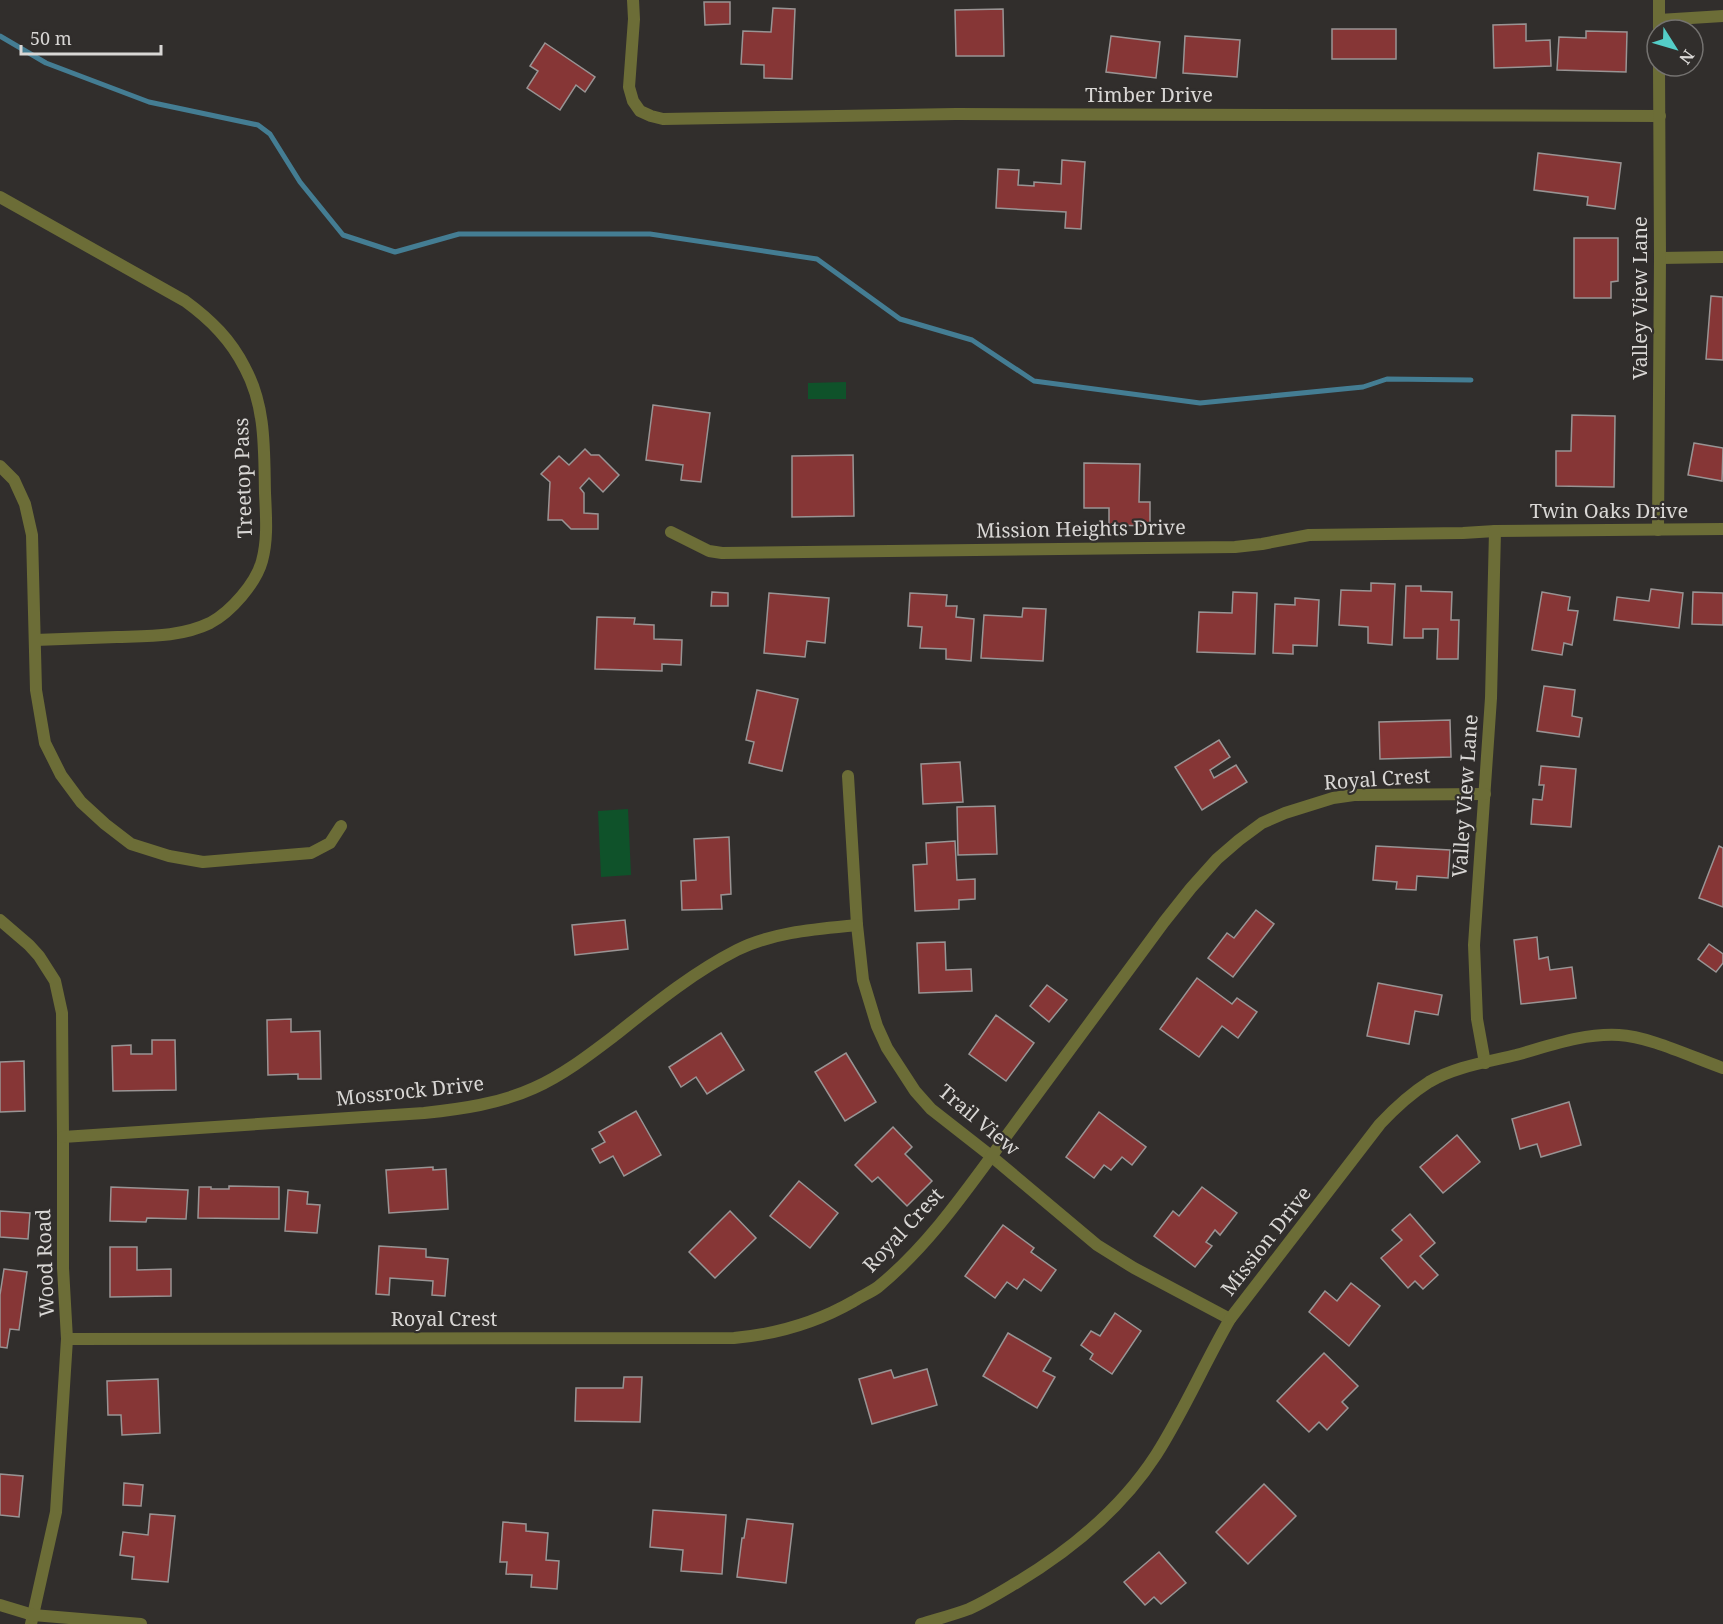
<svg xmlns="http://www.w3.org/2000/svg" width="1723" height="1624" font-family="'Noto Serif',serif">
	<style>
		.green { fill: #0f522a }
		.lines { fill: none; stroke-linecap: round; stroke-linejoin: round }
		.stream { stroke: #447d93; stroke-width: 5 }
		.building { fill: #863636; stroke: #999494; stroke-width: 1.5 }
		.street { stroke: #6c6d37; stroke-width: 12 }
		.labels { text-anchor: middle; stroke-width: 4.5; stroke-linejoin: round; paint-order: stroke }
		.street-label { font-size: 20px; fill: #d9d7d5; stroke: #312e2c }
	</style>
	<rect width="100%" height="100%" fill="#312e2c"/>
	<!-- green -->
	<g class="green">
		<path d="M846 382V399H808V383Z"/>
		<path d="M628 809 631 875 601 877 598 811Z"/>
	</g>
	<g class="lines">
		<!-- stream -->
		<path class="stream" d="M0 36 46 63 149 102 258 125 270 134 300 182 343 235 395 252 459 234H650L817 259 900 319 972 340 1034 381 1200 403 1363 387 1387 379 1471 380"/>
	</g>
	<!-- building -->
	<g class="building">
		<path d="M704 2H730V24L705 25Z"/>
		<path d="M773 8 795 9 792 79 764 78V65L741 64 743 31 771 32Z"/>
		<path d="M1003 9 1004 56H956L955 10Z"/>
		<path d="M1526 24V41L1550 40 1551 66 1494 68 1493 25Z"/>
		<rect x="1332" y="29" width="64" height="30"/>
		<path d="M1586 31 1627 32 1626 72 1557 70 1559 37 1586 38Z"/>
		<path d="M1111 36 1160 42 1156 78 1106 72Z"/>
		<path d="M1185 36 1240 40 1237 77 1183 73Z"/>
		<path d="M545 43 595 77 585 92 576 85 560 110 527 88 538 71 530 66Z"/>
		<path d="M1538 153 1621 163 1615 209 1587 205 1588 197 1534 190Z"/>
		<path d="M1062 160 1085 162 1081 229 1065 228 1066 212 996 208 998 169 1019 170 1018 185 1034 186V182L1061 184Z"/>
		<path d="M1574 238H1618V281L1611 282V298H1574Z"/>
		<path d="M1711 296 1723 297V360L1706 359Z"/>
		<path d="M653 405 710 413 701 482 681 480 683 465 646 460Z"/>
		<path d="M1572 415 1615 416 1614 487 1556 486V451H1571Z"/>
		<path d="M1694 443 1723 448 1722 481 1688 475Z"/>
		<path d="M585 449 591 455H599L619 475 603 492 589 478 580 488 584 493V513L598 514V529H571L562 520H548L550 482 541 474 559 456 569 465Z"/>
		<path d="M853 455 854 516 792 517V456Z"/>
		<path d="M1084 463 1140 464 1139 502H1150V526L1109 525V508H1084Z"/>
		<path d="M1371 583 1395 584 1392 645 1368 643V627L1339 625 1341 590 1371 591Z"/>
		<path d="M1406 586H1421V591L1452 592 1451 620H1459L1458 659H1437L1438 629H1423V638H1404Z"/>
		<path d="M1651 589 1683 593 1679 628 1614 620 1617 597 1649 601Z"/>
		<path d="M712 592 728 593V606H711Z"/>
		<path d="M1233 592 1257 593 1255 654 1197 652 1199 612 1232 613Z"/>
		<path d="M1542 592 1570 597 1568 610 1578 611 1572 645 1564 643 1562 655 1532 650Z"/>
		<path d="M1693 592 1723 593V625L1692 624Z"/>
		<path d="M769 593 829 598 825 643 807 641 805 657 764 653Z"/>
		<path d="M910 593 947 595 946 606H957L956 617 974 619 971 661 946 659V649L920 648 922 627 908 626Z"/>
		<path d="M1295 598 1319 600 1317 646 1293 645V654L1273 653 1275 604 1295 605Z"/>
		<path d="M1023 608 1046 609 1043 661 981 658 984 615 1022 617Z"/>
		<path d="M597 617 635 618 634 624 654 625V639L682 640 681 665 662 664V671L595 669Z"/>
		<path d="M1544 686 1575 690 1572 716 1582 718 1579 737 1537 731Z"/>
		<path d="M757 690 798 699 782 771 749 763 754 742 746 740Z"/>
		<path d="M1450 720 1451 757 1380 759 1379 722Z"/>
		<path d="M1219 740 1230 757 1210 770 1214 778 1236 765 1247 782 1202 810 1175 767Z"/>
		<path d="M960 762 963 802 923 804 921 764Z"/>
		<path d="M1541 766 1576 769 1571 827 1531 824 1533 799 1542 800 1544 785H1539Z"/>
		<path d="M995 806 997 854 958 855 957 807Z"/>
		<path d="M729 837 731 894 721 895 722 909 682 910 681 881 696 880 694 839Z"/>
		<path d="M955 841 957 880 975 879V899L959 900V909L915 911 913 865 927 864 926 843Z"/>
		<path d="M1376 846 1450 850 1448 878 1417 876 1416 890 1396 889 1397 882 1373 880Z"/>
		<path d="M1719 846 1723 848V907L1699 898Z"/>
		<path d="M1256 910 1274 924 1233 977 1208 958 1227 933 1234 938Z"/>
		<path d="M625 920 628 949 575 955 572 925Z"/>
		<path d="M1537 937 1539 959 1548 957 1550 970 1572 967 1576 998 1521 1004 1514 940Z"/>
		<path d="M945 942 946 970 971 969 972 991 919 993 917 943Z"/>
		<path d="M1709 944 1723 954V963L1716 972 1698 959Z"/>
		<path d="M1197 978 1232 1004 1237 998 1257 1012 1238 1038 1222 1026 1199 1057 1160 1029Z"/>
		<path d="M1378 983 1442 995 1438 1015 1415 1011 1409 1044 1367 1036Z"/>
		<path d="M1047 985 1067 1000 1049 1022 1030 1006Z"/>
		<path d="M996 1015 1034 1043 1006 1081 969 1054Z"/>
		<path d="M291 1019V1032L320 1031 321 1079H298V1074L268 1075 267 1020Z"/>
		<path d="M721 1033 744 1070 707 1094 696 1077 681 1087 669 1067Z"/>
		<path d="M152 1040H175L176 1090 113 1091 112 1046 131 1045V1054H152Z"/>
		<path d="M846 1053 876 1102 845 1121 815 1072Z"/>
		<path d="M24 1061 25 1111 0 1112V1062Z"/>
		<path d="M1569 1102 1581 1145 1541 1157 1537 1144 1520 1149 1512 1119Z"/>
		<path d="M636 1111 661 1155 624 1176 613 1156 600 1163 592 1149 605 1142 599 1132Z"/>
		<path d="M1099 1112 1146 1147 1132 1165 1122 1157 1111 1170 1104 1165 1094 1178 1066 1157Z"/>
		<path d="M893 1127 912 1147 905 1154 932 1181 907 1206 878 1177 872 1182 855 1165Z"/>
		<path d="M1457 1135 1480 1162 1443 1193 1420 1167Z"/>
		<path d="M433 1167V1170L446 1169 448 1209 389 1213 386 1170Z"/>
		<path d="M799 1181 838 1213 810 1248 770 1216Z"/>
		<path d="M229 1186 279 1187V1219L198 1218 199 1187H211V1189H229Z"/>
		<path d="M111 1187 188 1190 186 1219 147 1218 146 1222 110 1221Z"/>
		<path d="M1202 1187 1237 1213 1220 1235 1215 1230 1206 1242 1212 1246 1195 1267 1154 1236 1173 1211 1179 1216Z"/>
		<path d="M288 1190 308 1192 307 1204 320 1205 317 1233 285 1231Z"/>
		<path d="M0 1211 30 1213 28 1239 0 1237Z"/>
		<path d="M730 1211 756 1238 715 1278 689 1252Z"/>
		<path d="M1410 1214 1435 1243 1420 1256 1438 1275 1423 1289 1415 1281 1408 1288 1381 1258 1402 1240 1392 1230Z"/>
		<path d="M1003 1225 1034 1248 1031 1252 1056 1270 1041 1291 1024 1279 1017 1289 1007 1282 995 1298 965 1276Z"/>
		<path d="M379 1246 426 1249V1257L448 1259 445 1296 432 1295 433 1281 390 1278 389 1295 376 1294Z"/>
		<path d="M110 1247H137V1270L171 1269V1296L110 1297Z"/>
		<path d="M4 1269 27 1272 19 1330 10 1329 7 1348 0 1347V1295Z"/>
		<path d="M1351 1283 1380 1306 1349 1346 1309 1312 1325 1291 1337 1301Z"/>
		<path d="M1115 1313 1141 1331 1112 1374 1090 1359 1093 1354 1081 1345 1091 1331 1100 1336Z"/>
		<path d="M1008 1333 1051 1358 1043 1371 1055 1377 1037 1408 983 1376Z"/>
		<path d="M1324 1353 1358 1386 1342 1402 1348 1408 1327 1430 1319 1422 1309 1432 1277 1401Z"/>
		<path d="M927 1369 937 1405 872 1424 859 1379 891 1370 894 1378Z"/>
		<path d="M624 1377H642L640 1422 575 1421 576 1388H623Z"/>
		<path d="M158 1379 160 1433 122 1435 121 1415H108L107 1381Z"/>
		<path d="M0 1474 23 1476 19 1517 0 1515Z"/>
		<path d="M124 1483 143 1485 141 1506 123 1505Z"/>
		<path d="M1264 1484 1296 1516 1248 1564 1216 1532Z"/>
		<path d="M653 1510 726 1515 722 1574 681 1571 683 1550 650 1547Z"/>
		<path d="M150 1514 175 1516 168 1582 132 1579 134 1557 120 1555 123 1532 148 1535Z"/>
		<path d="M747 1519 793 1524 786 1583 737 1577 742 1538H744Z"/>
		<path d="M503 1522 526 1524V1531L548 1533 546 1560 559 1561 557 1589 531 1587 532 1575 506 1574 507 1562H500Z"/>
		<path d="M1159 1552 1186 1583 1161 1604 1154 1597 1145 1605 1124 1582Z"/>
	</g>
	<g class="lines">
		<!-- street -->
		<g class="street">
			<path d="M633 0 634 19 629 87 633 101 640 111 651 116 663 119 956 114 1660 116"/>
			<path d="M1659 20 1723 16"/>
			<path d="M1659 30V0"/>
			<path d="M0 197 185 301C211 320 231 340 245 368 266 407 264 450 265 493 266 516 268 539 262 561 256 583 231 612 210 623 181 637 149 636 117 637 89 638 62 639 35 640"/>
			<path d="M1660 258 1723 257"/>
			<path d="M0 466 14 480 25 504 32 535 36 690 45 743 61 775 81 802 105 824 131 844 169 856 203 862 311 853 330 843 341 826"/>
			<path d="M1658 530 1660 258 1659 66"/>
			<path d="M671 532 709 551 722 553 1235 547 1262 544 1309 535 1463 533 1495 531 1723 529"/>
			<path d="M848 776 857 925 863 980 877 1026 887 1048 902 1071 915 1091 931 1109 991 1156 1097 1245 1134 1268 1230 1319"/>
			<path d="M0 920 29 945 39 956 55 981 62 1013 63 1137V1268L67 1339 56 1512 31 1624"/>
			<path d="M1485 1063 1477 1019 1474 945 1491 698 1495 531"/>
			<path d="M63 1137 424 1113C461 1109 499 1104 534 1088 563 1075 589 1055 614 1036 653 1005 692 973 737 950 773 932 817 929 857 925"/>
			<path d="M67 1339 734 1338C778 1334 816 1323 854 1301 862 1296 871 1292 878 1287 932 1243 972 1182 1013 1127 1063 1059 1114 990 1164 922L1191 888 1217 859 1239 840 1262 823 1285 813 1333 798 1354 795 1485 794"/>
			<path d="M0 1605 33 1615 141 1624"/>
			<path d="M921 1624C937 1619 953 1615 969 1609 985 1602 1001 1592 1016 1583 1071 1550 1121 1509 1156 1455 1184 1411 1204 1364 1230 1319L1380 1124C1395 1108 1410 1094 1429 1082 1454 1067 1487 1062 1516 1055 1549 1046 1583 1033 1619 1035 1648 1036 1694 1058 1723 1068"/>
		</g>
	</g>
	<g class="labels">
		<!-- street labels -->
		<g class="street-label">
			<text x="1149" y="102">Timber Drive</text>
			<text transform="translate(1640 298) rotate(-90)" y="7">Valley View Lane</text>
			<text transform="translate(243 478) rotate(-92)" y="7">Treetop Pass</text>
			<text x="1609" y="518">Twin Oaks Drive</text>
			<text transform="translate(1081 529) rotate(-1)" y="7">Mission Heights Drive</text>
			<text transform="translate(1377 779) rotate(-4)" y="7">Royal Crest</text>
			<text transform="translate(1465 796) rotate(-86)" y="7">Valley View Lane</text>
			<text transform="translate(410 1091) rotate(-6)" y="7">Mossrock Drive</text>
			<text transform="translate(979 1120) rotate(40)" y="7">Trail View</text>
			<text transform="translate(903 1230) rotate(-47)" y="7">Royal Crest</text>
			<text transform="translate(1266 1241) rotate(-52)" y="7">Mission Drive</text>
			<text transform="translate(45 1263) rotate(-92)" y="7">Wood Road</text>
			<text x="444" y="1326">Royal Crest</text>
		</g>
	</g>
	<!-- north arrow -->
	<g transform="translate(1675 48) rotate(127)"><circle r="28" fill="#312e2c" stroke="#747270" stroke-width="1.5"/>
	<path d="M0-4.5L10 22L0 15L-10 22Z" fill="#54cdc7"/>
	<text y="-9" font-size="16" font-weight="bold" text-anchor="middle" fill="#d9d7d5">N</text>
	</g>
	<!-- scale -->
	<path d="M21 45v9h140v-9" fill="none" stroke="#d9d7d5" stroke-width="3"/>
	<text x="30" y="45" font-size="18" fill="#d9d7d5" stroke="#312e2c" stroke-width="4.5" paint-order="stroke">50 m</text>
</svg>
